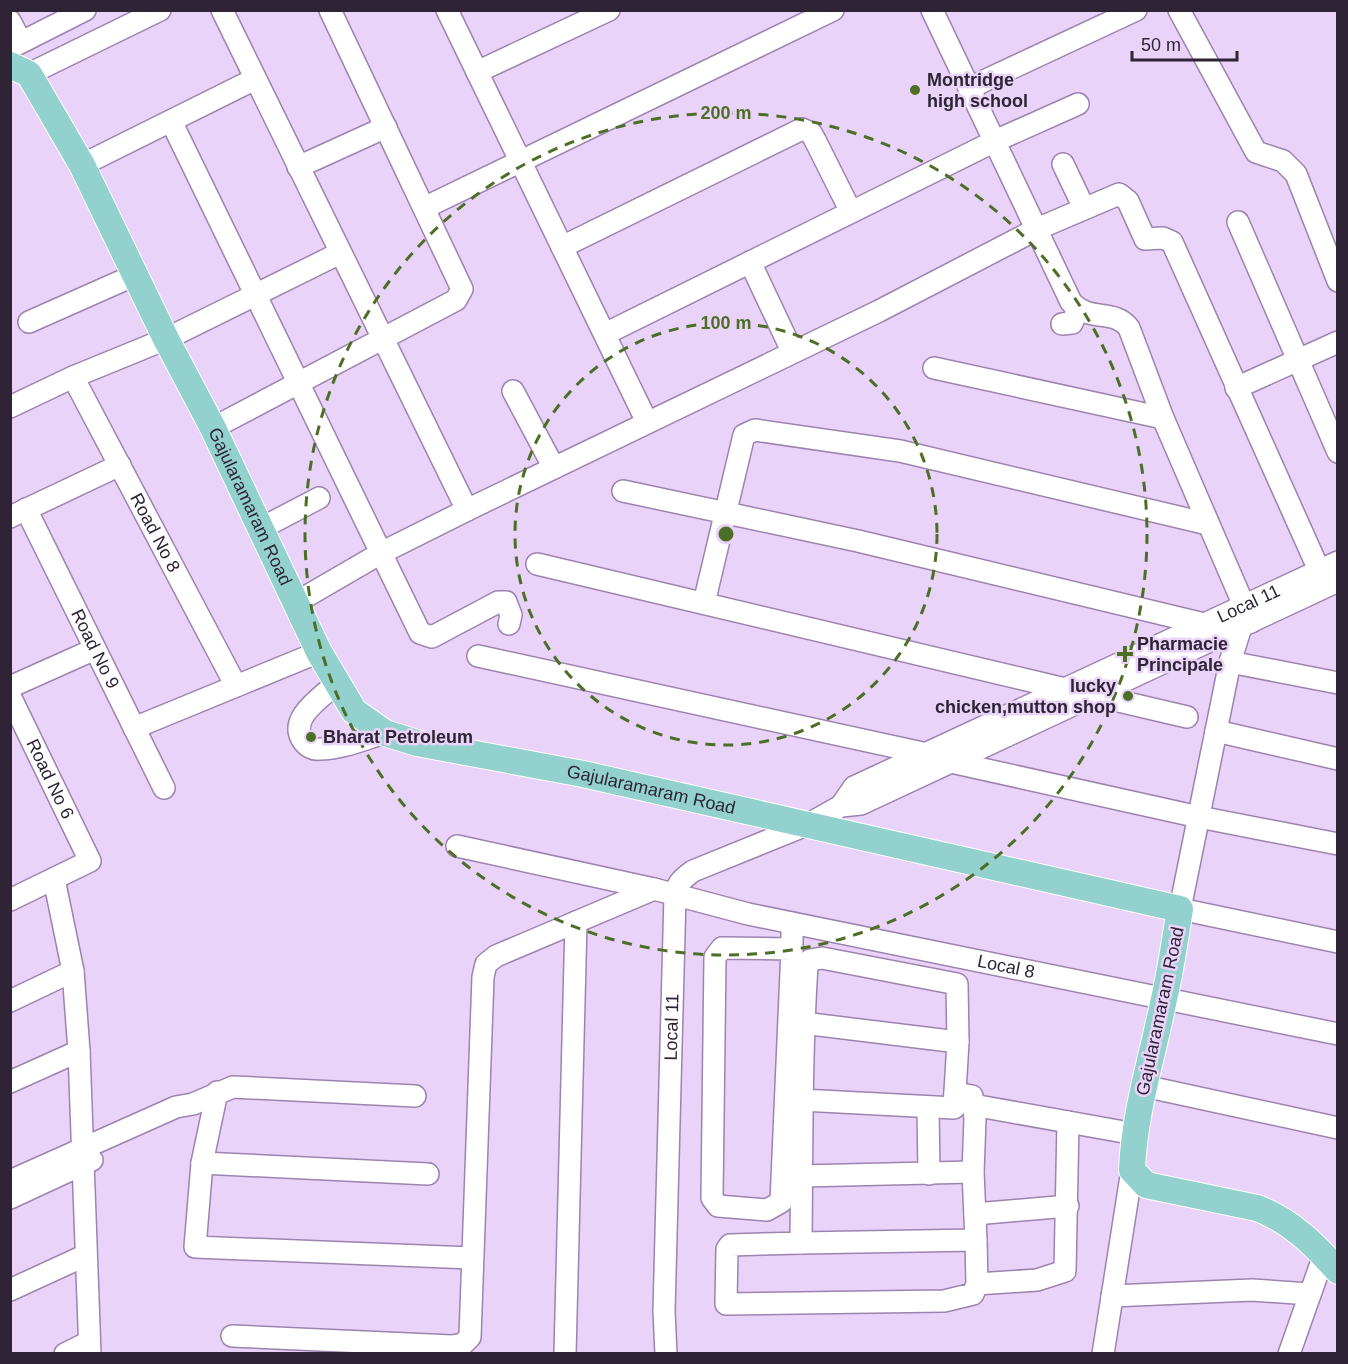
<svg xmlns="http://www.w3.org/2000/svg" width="1348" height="1364" font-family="Arial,sans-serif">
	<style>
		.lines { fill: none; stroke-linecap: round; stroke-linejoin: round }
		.minor-casing { stroke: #9d83af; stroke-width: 24 }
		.major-casing { stroke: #fff; stroke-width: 28 }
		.minor { stroke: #fff; stroke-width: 21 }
		.major { stroke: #93d1ce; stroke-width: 26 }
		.ring { fill: none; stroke: #4c6e25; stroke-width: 3; stroke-dasharray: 10 8 }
		.poi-dot { fill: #4c6e25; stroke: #e9d3f9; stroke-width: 2 }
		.labels { text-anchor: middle; stroke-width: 5; stroke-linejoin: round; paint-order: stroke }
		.poi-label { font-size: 18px; font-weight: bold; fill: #2e2435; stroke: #e9d3f9; text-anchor: start }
		.street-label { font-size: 18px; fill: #2e2435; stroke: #e9d3f9 }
		.centre { fill: #4c6e25; stroke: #e9d3f9; stroke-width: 3 }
		.ring-label { font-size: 18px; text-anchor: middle; font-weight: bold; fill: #4c6e25; stroke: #e9d3f9; stroke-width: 5; stroke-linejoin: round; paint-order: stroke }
	</style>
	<rect width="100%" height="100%" fill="#e9d3f9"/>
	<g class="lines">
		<defs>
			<g id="minor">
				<path d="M222 10 467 510"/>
				<path d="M447 10 647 422"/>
				<path d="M932 10 1071 302C1089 323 1114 308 1129 328L1163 418 1251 622"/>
				<path d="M1179 10 1256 152 1283 161 1296 174 1338 281"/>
				<path d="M10 21 21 42"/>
				<path d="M10 48 85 10"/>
				<path d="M477 72 609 10"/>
				<path d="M29 74 160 10"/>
				<path d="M969 88 1136 10"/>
				<path d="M171 121 420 633 432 637 498 602H506L511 615 509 624"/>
				<path d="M1063 164 1084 208"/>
				<path d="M82 165 255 79"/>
				<path d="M298 167 386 127"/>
				<path d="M424 208 833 10"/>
				<path d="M1238 222 1338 452"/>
				<path d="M562 247 802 129 811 133 815 140 851 212"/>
				<path d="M750 262 792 351"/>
				<path d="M29 322 135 275"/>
				<path d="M1062 324 1072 323 1078 309"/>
				<path d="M605 334 995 141 1078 104"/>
				<path d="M934 368 1163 418"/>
				<path id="s1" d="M73 377 236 686"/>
				<path d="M1236 388 1338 342"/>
				<path d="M513 391 554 468"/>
				<path d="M10 407 73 377 166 339 340 253"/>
				<path d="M213 428 456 300 462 289 330 10"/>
				<path d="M623 491 858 541 1204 624"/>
				<path id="s2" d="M26 509 164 788"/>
				<path d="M10 517 120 465"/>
				<path d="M260 529 319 498"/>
				<path d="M537 564 1065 689"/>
				<path d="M295 603 381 553 467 510 879 311 1037 229 1119 194 1128 201 1145 239 1163 238 1172 242 1319 570"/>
				<path d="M704 603 744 435 755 430 900 451 1208 524"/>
				<path d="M1241 627 1230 662 1180 909 1338 942"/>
				<path d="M478 656 927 754"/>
				<path d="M1230 662 1338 683"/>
				<path d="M337 683C322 697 286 719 304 742 308 747 314 750 320 749 342 749 364 739 385 733"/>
				<path d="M10 687 95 649"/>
				<path d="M1093 695 1187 717"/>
				<path id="s3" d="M10 696 90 861 10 900"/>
				<path d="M134 728 319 652"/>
				<path d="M1216 731 1338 759"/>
				<path d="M951 762 1199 817 1338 844"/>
				<path id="s4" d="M841 806 854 787 1338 562"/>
				<path d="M457 846 654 889"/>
				<path d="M792 949 722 948 715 957 712 1198 718 1206 767 1210 781 1202 792 949V923"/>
				<path d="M10 1001 73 971"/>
				<path d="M803 1023 958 1042"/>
				<path d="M79 1051 90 1354"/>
				<path d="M10 1082 79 1051 73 971 54 879"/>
				<path d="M1144 1086 1338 1128"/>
				<path d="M217 1092 202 1163 195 1247 471 1258"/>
				<path d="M802 1100 954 1108 958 1042 957 984 822 958 810 960 807 965C801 1058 802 1150 801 1243L730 1245 727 1249 726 1304 944 1301 973 1294 977 1284 976 1240"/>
				<path d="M973 1105 1135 1134"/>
				<path d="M928 1109 929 1174"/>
				<path d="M202 1163 428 1174"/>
				<path d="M802 1176 973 1172"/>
				<path d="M10 1181 176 1107 193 1104 233 1087 415 1096"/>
				<path d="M10 1198 92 1160"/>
				<path d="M975 1214 1068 1206"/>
				<path d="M801 1243 976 1240 973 1172 975 1119 972 1096 955 1093"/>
				<path d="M977 1284 1037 1280 1065 1271 1068 1122"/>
				<path d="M10 1290 84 1256"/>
				<path d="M1112 1296 1252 1290 1310 1294"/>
				<path id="s5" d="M232 1336 452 1346 463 1344 470 1337 483 977 486 964 496 956 654 889 748 914 1338 1034"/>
				<path d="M65 1354 89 1342"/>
				<path d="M565 1354 576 922"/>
				<path id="s6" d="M666 1354 664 1311 675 896C677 883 682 879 693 871L809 824 841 806 861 804 1338 581"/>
				<path d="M1103 1354 1132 1170"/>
				<path d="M1289 1354 1324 1255"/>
			</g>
			<g id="major">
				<path id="s7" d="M10 65 29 74 82 165 166 339 213 428 319 652 354 711 385 733 417 743 583 774 1180 909C1175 939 1171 969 1164 999 1153 1055 1134 1112 1132 1170L1146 1185 1257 1208C1290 1220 1315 1245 1338 1271"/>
			</g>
		</defs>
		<!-- minor casing -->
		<use href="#minor" class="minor-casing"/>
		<!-- major casing -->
		<use href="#major" class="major-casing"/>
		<!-- minor -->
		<use href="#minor" class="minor"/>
		<!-- major -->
		<use href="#major" class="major"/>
	</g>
	<!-- distance rings -->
	<g class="ring">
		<circle cx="726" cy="534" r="211"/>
		<circle cx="726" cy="534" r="421"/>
	</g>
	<!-- markers -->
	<g class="poi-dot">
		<circle cx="915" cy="90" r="6"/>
		<path d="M1122 645h6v6h6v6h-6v6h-6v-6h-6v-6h6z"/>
		<circle cx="1128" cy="696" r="6"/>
		<circle cx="311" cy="737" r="6"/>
	</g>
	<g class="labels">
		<!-- poi labels -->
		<g class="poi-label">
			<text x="927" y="86">Montridge<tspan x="927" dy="21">high school</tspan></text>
			<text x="1137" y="650">Pharmacie<tspan x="1137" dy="21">Principale</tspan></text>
			<text x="1116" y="692" text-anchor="end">lucky<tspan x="1116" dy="21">chicken,mutton shop</tspan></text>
			<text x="323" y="743">Bharat Petroleum</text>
		</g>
		<!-- street labels -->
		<g class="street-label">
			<text dy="6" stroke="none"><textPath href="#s7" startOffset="507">Gajularamaram Road</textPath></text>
			<text dy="6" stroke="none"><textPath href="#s1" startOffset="176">Road No 8</textPath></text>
			<text dy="6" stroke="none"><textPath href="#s4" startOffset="458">Local 11</textPath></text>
			<text dy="6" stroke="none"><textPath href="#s2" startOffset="156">Road No 9</textPath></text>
			<text dy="6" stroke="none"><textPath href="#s3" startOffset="92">Road No 6</textPath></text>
			<text dy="6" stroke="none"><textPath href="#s7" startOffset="1047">Gajularamaram Road</textPath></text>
			<text dy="6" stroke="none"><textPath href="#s5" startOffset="1160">Local 8</textPath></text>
			<text transform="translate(1160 1011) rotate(-78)" y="6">Gajularamaram Road</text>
			<text dy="6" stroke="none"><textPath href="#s6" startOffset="327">Local 11</textPath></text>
		</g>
	</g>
	<circle cx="726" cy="534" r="9" class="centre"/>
	<g class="ring-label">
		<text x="726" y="119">200 m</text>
		<text x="726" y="329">100 m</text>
	</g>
	<!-- border -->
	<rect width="1348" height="1364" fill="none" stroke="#2e2435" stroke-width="24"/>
	<!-- scale -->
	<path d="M1132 51v9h105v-9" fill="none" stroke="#2e2435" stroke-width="3"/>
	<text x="1141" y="51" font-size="18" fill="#2e2435" stroke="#e9d3f9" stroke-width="4.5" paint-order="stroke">50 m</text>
</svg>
